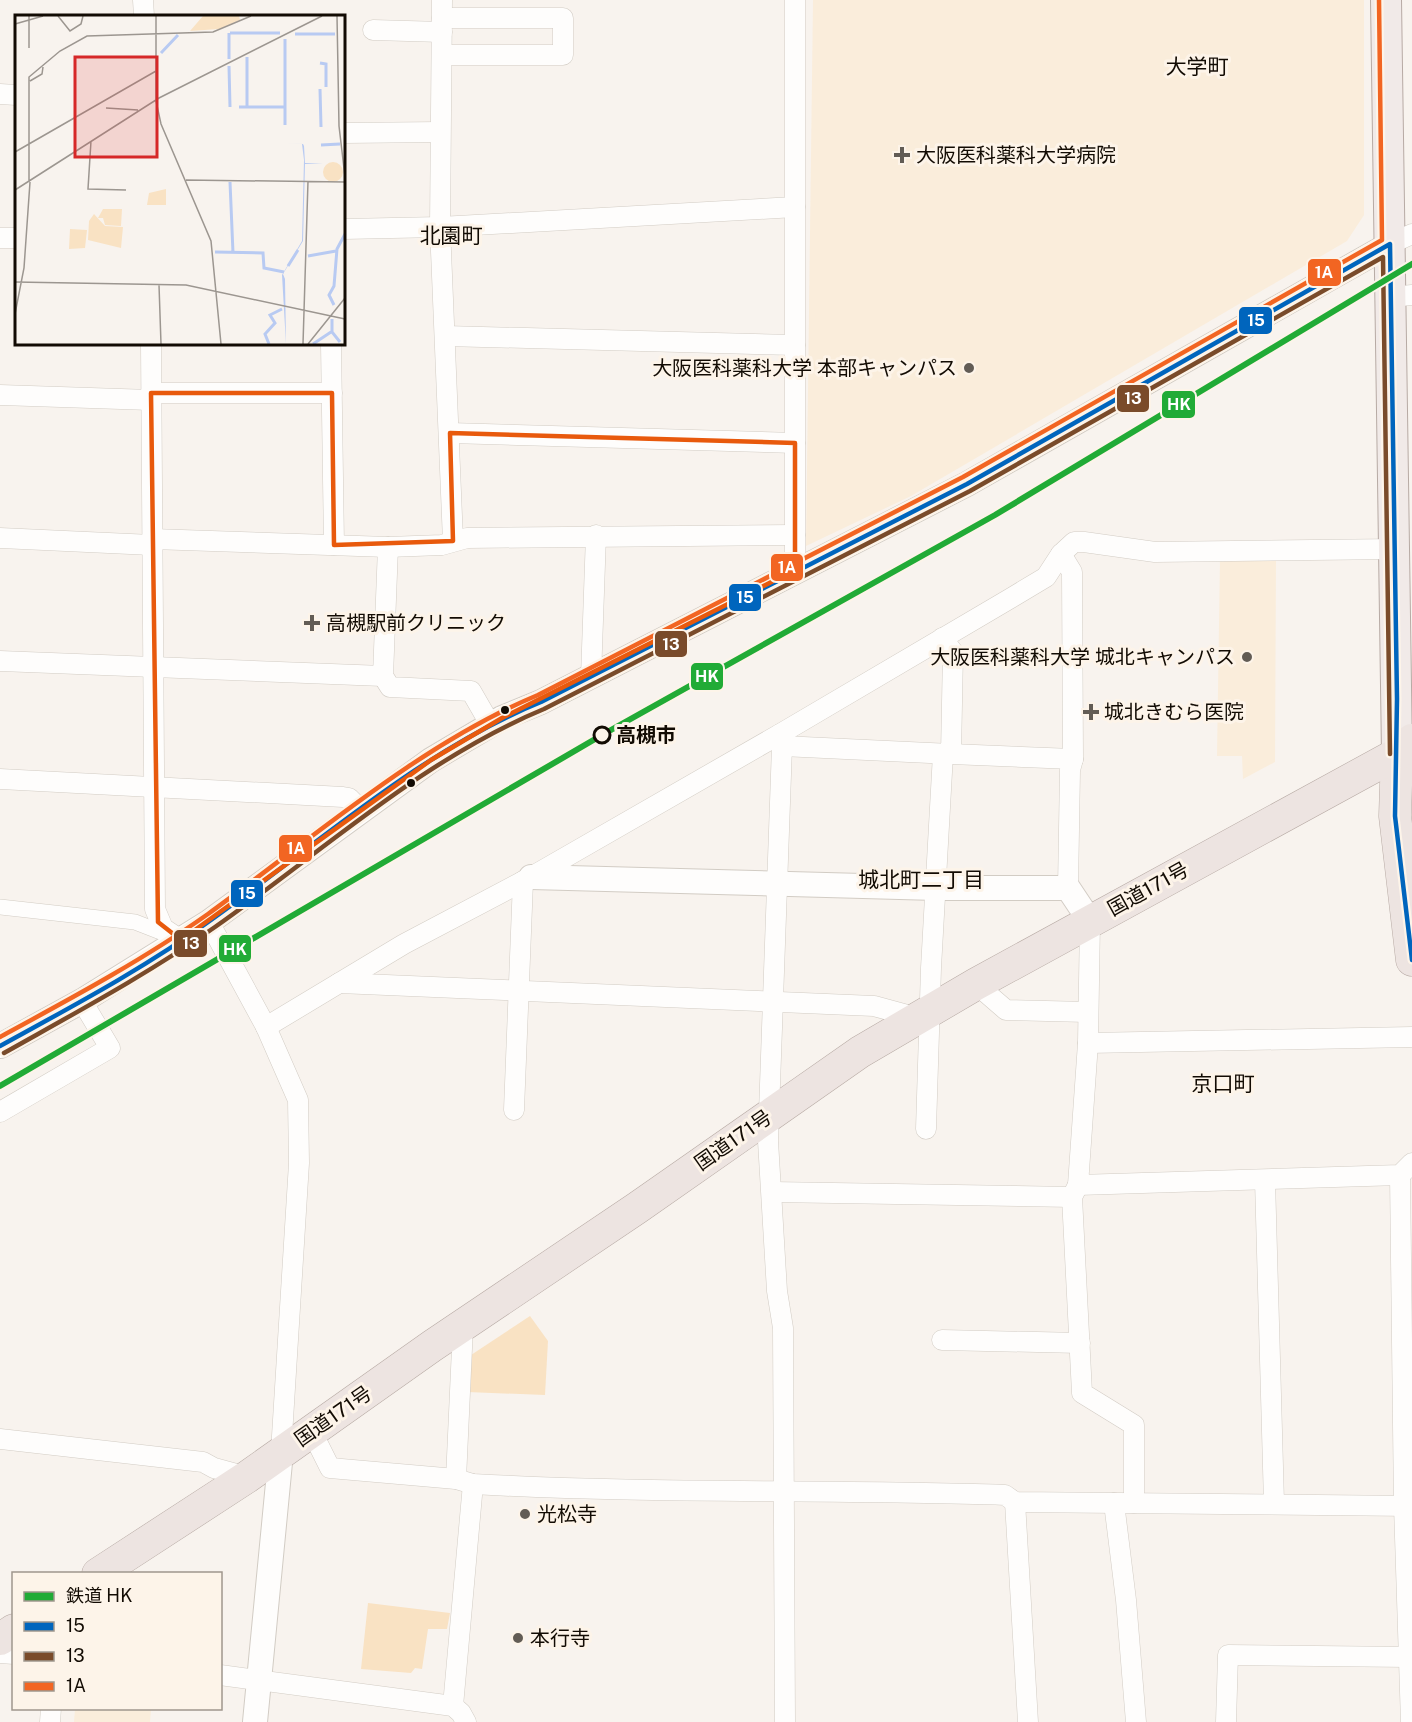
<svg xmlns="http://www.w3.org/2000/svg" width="1412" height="1722" font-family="'Public Sans','Noto Sans JP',sans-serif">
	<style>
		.built { fill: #faeddb }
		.green { fill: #f9e2c3 }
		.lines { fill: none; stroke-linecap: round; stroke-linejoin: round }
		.pedestrian-casing { stroke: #d2ccc4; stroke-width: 16 }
		.minor-casing { stroke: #d2ccc4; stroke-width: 21 }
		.tertiary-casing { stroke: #d2ccc4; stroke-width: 26 }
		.primary-casing { stroke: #b7aaa4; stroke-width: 32 }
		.trunk-casing { stroke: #b7aaa4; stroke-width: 33 }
		.pedestrian { stroke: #fefdfc; stroke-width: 15 }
		.minor { stroke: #fefdfc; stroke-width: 20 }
		.tertiary { stroke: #fefdfc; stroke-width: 24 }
		.primary { stroke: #f1eae8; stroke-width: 30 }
		.trunk { stroke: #ede4e1; stroke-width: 32 }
		.bus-1-casing { stroke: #fdf4e9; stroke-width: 9 }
		.bus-2-casing { stroke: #fdf4e9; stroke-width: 9 }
		.bus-3-casing { stroke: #fdf4e9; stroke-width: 9 }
		.bus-1 { stroke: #0065bd; stroke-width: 4.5 }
		.bus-2 { stroke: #7a4b2a; stroke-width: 4.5 }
		.bus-3 { stroke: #f26522; stroke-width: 4.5 }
		.rail-1-casing { stroke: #fdf4e9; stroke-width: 10 }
		.rail-1 { stroke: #21ab36; stroke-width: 6 }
		.marked { fill: none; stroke: #e8590c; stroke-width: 4.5; stroke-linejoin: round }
		.poi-dot { fill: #625c55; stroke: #fdf4e9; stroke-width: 2 }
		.bus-dot { fill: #120b03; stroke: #fdf4e9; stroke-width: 2 }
		.stop-dot { fill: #fdf4e9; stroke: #120b03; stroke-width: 3 }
		.labels { text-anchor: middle; stroke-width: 6; stroke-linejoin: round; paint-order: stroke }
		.poi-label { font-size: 20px; fill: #120b03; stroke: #fdf4e9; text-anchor: start }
		.stop-label { font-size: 20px; font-weight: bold; fill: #120b03; stroke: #fdf4e9; text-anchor: start }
		.street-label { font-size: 20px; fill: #120b03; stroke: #fdf4e9 }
		.neighbourhood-label { font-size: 21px; fill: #120b03; stroke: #fdf4e9 }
		.inset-river { fill: none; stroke: #b8caf2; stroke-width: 3 }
		.inset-road { fill: none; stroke: #9c9690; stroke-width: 1.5 }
		.view { fill: #d62828; fill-opacity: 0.15; stroke: #d62828; stroke-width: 3 }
		.inset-edge { fill: none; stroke: #120b03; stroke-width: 3 }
		.line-badge { stroke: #fdf4e9; stroke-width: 2 }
		.badge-label { font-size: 16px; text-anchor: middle; font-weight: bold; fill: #fff }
	</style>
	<rect width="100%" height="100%" fill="#f8f3ee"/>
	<!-- built -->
	<g class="built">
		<path d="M813 0H1364V215L1347 241 911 496 806 546Z"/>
		<path d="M1276 558 1275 762 1243 779 1242 756H1217L1220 559Z"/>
		<path d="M75 1709H151L150 1722H74Z"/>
	</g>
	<!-- green -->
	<g class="green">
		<path d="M530 1316 548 1341 545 1395 467 1392 468 1357Z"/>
		<path d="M368 1603 450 1613 447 1629H428L422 1669 415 1668 411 1673 361 1669Z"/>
	</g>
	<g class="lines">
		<defs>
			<path id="pedestrian" d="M0 907 135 922 171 936"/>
			<g id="minor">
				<path d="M143 0 144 16"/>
				<path d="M442 0 440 227 453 541"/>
				<path d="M373 30 442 32"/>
				<path d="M442 55H563V18H442"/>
				<path d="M0 94 16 95"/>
				<path d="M344 133 440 132"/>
				<path d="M344 229 440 227 795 207"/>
				<path d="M0 238H16"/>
				<path d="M1390 244 1412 234"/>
				<path d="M1392 297 1412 295"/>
				<path d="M445 336 795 345"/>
				<path d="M151 344 155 909 163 928 181 940"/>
				<path d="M331 344 334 545"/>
				<path d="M151 393H332"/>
				<path d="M0 395 151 400"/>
				<path d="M450 433 795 443"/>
				<path d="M0 538 152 545"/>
				<path d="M152 539 388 547 442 545 467 538 795 535"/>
				<path d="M388 547 383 676 390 687 471 691 490 724"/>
				<path d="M795 570V0"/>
				<path d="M0 661 383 676"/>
				<path d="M591 677 596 535"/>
				<path d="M780 734 782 746 768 1141 777 1291 783 1328 785 1722"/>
				<path d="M782 746 951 754 953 652 942 638"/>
				<path d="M951 754 1073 759"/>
				<path d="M0 779 343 797 349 798 363 812"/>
				<path d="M1068 888 1070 770 1073 759 1072 572 1061 554 1074 542H1084L1155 552 1396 549"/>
				<path d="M1090 921 1088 1043 1078 1185 1400 1175 1412 1163"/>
				<path d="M209 922 266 1027 298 1100 299 1163 281 1452"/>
				<path d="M339 983 874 1006 918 1018"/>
				<path d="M976 984 1006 1010 1087 1012"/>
				<path d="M266 1027 404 944 531 877 780 734 1011 598 1046 577 1061 554"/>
				<path d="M1088 1043 1412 1037"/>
				<path d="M514 1110 523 881"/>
				<path d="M0 1112 110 1048 82 1001"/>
				<path d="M926 1129 931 968 943 754"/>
				<path d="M1400 1175 1404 1506 1411 1722"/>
				<path d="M1265 1180 1274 1503"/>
				<path d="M1078 1185 1072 1197 1082 1393 1134 1425V1503"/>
				<path d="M772 1192 1072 1197"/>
				<path d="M942 1340 1080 1343"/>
				<path d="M312 1432 330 1468 456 1479 473 1484C650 1494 828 1489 1005 1495L1015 1502 1412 1506"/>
				<path d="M0 1439 203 1462 214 1468 247 1477"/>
				<path d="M456 1479 463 1326"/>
				<path d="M1015 1502 1028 1722"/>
				<path d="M1114 1503 1126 1600 1136 1722"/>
				<path d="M0 1653 14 1654"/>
				<path d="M220 1675 453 1706 461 1713 466 1722"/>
				<path d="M453 1706 473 1484"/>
				<path d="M50 1722 51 1708"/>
				<path d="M1226 1722 1228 1655 1409 1657"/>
			</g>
			<g id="tertiary">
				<path d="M531 877 936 888H1068L1090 921"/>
				<path d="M0 1046 82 1001 209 922 431 760 502 718 541 702 967 484 1390 244"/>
				<path d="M255 1722 281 1452"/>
			</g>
			<path id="primary" d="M1386 0 1397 754"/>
			<g id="trunk">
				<path d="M1397 754 1395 816 1412 960"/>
				<path d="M98 1574 247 1477 432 1346 637 1208 860 1052 976 984 1397 754 1412 740"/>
				<path d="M0 1639 14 1630"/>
			</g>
		</defs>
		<!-- pedestrian casing -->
		<use href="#pedestrian" class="pedestrian-casing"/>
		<!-- minor casing -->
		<use href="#minor" class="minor-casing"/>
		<!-- tertiary casing -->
		<use href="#tertiary" class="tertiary-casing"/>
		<!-- primary casing -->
		<use href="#primary" class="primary-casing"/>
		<!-- trunk casing -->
		<use href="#trunk" class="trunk-casing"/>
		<!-- pedestrian -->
		<use href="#pedestrian" class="pedestrian"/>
		<!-- minor -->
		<use href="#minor" class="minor"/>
		<!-- tertiary -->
		<use href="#tertiary" class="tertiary"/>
		<!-- primary -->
		<use href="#primary" class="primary"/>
		<!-- trunk -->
		<use href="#trunk" class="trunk"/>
		<defs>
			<path id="bus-1" d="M0 1046C71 1007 145 968 211 920 317 845 420 751 541 702L967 484 1390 244 1397 699 1395 816 1412 960"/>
			<path id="bus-2" d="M4 1053C75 1013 148 974 215 927 322 852 423 759 544 709L970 491 1383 257 1390 754"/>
			<path id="bus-3" d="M0 1037C70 999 143 960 208 914 312 839 420 744 538 695L963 477 1382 240 1379 0"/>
		</defs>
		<!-- bus-1 casing -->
		<use href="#bus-1" class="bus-1-casing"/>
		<!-- bus-2 casing -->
		<use href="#bus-2" class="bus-2-casing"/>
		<!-- bus-3 casing -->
		<use href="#bus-3" class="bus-3-casing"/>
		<!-- bus-1 -->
		<use href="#bus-1" class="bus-1"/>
		<!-- bus-2 -->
		<use href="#bus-2" class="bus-2"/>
		<!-- bus-3 -->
		<use href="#bus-3" class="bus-3"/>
		<defs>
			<path id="rail-1" d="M0 1086 602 735 995 515 1412 264"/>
		</defs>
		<!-- rail-1 casing -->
		<use href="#rail-1" class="rail-1-casing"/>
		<!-- rail-1 -->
		<use href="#rail-1" class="rail-1"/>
	</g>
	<!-- marked area -->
	<path class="marked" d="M151 393H332L334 545 453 541 450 433 795 443V570L502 718 431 760 181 940 158 922Z"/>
	<!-- markers -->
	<g class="poi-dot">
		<path d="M899 146h6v6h6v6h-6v6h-6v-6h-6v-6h6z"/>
		<circle cx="969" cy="368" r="6"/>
		<path d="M309 614h6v6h6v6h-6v6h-6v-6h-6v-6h6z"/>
		<circle cx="1247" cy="657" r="6"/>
		<path d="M1088 703h6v6h6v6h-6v6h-6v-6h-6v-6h6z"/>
		<circle cx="525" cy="1514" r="6"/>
		<circle cx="518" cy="1638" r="6"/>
	</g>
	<g class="bus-dot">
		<circle cx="505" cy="710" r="5"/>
		<circle cx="411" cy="783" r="5"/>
	</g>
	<circle class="stop-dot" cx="602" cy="735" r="8"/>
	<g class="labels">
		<!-- poi labels -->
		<g class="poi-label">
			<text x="916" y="162">大阪医科薬科大学病院</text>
			<text x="957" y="375" text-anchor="end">大阪医科薬科大学 本部キャンパス</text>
			<text x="326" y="630">高槻駅前クリニック</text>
			<text x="1235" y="664" text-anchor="end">大阪医科薬科大学 城北キャンパス</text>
			<text x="1104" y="719">城北きむら医院</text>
			<text x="537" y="1521">光松寺</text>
			<text x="530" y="1645">本行寺</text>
		</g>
		<!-- stop labels -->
		<g class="stop-label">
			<text x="616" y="742">高槻市</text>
		</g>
		<!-- street labels -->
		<g class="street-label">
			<text transform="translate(1148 889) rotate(-29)" y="7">国道171号</text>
			<text transform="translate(733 1140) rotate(-35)" y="7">国道171号</text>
			<text transform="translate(333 1416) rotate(-35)" y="7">国道171号</text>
		</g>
		<!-- neighbourhood labels -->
		<g class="neighbourhood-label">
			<text x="1197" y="74">大学町</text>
			<text x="451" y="243">北園町</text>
			<text x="921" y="887">城北町二丁目</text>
			<text x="1223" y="1091">京口町</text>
		</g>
	</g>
	<!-- overview -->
	<g transform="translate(15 15)">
		<rect width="330" height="330" fill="#f8f3ee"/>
		<path d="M188 1H224L225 5 204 14 175 16ZM308 157a10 10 0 1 1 20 0a10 10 0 1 1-20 0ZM151 174V190H132L134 178ZM88 194H107L106 211 90 210 88 203H83ZM79 199 90 211 108 212 106 233 73 225 74 206ZM55 214 72 215 70 233 54 234Z" fill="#f9e2c3"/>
		<path d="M270 111V128L288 129 289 131 290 148H308L290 149 288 226 268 259 270 264 271 329 267 260 287 226 289 145 287 129 270 128Z" fill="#b8caf2"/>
		<path class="inset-river" d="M215 18H265M280 19H320M270 24V110M146 38 163 20M232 42V93M214 44V18M305 48 311 49V72M214 51 215 92M305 74 306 112M224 92H270M306 130 325 129M215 167 218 238M200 237 248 238 249 253 269 257M293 241 321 236M273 251 283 235M319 290 314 280 319 271 322 234 330 219M317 304V317L325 327M254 329 250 319 260 308 255 300 267 294M298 329 316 317"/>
		<path class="inset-road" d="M14 1V33M43 1 55 16 66 9 68 1M141 1V86M322 1 324 111 330 162M0 9 28 1M15 66 27 59 28 52M141 86 146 109 196 226 206 329M91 93 123 95M76 126 73 174 111 175M0 137 141 56M171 165 330 167M14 167V62L45 36 72 21 198 17 236 1M0 175 144 83 307 1M0 267 171 270 330 304M144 270 146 329M0 299 9 253 15 167M288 329 293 166M293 329 330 283"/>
		<path class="view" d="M60 42H142V142H60Z"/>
		<rect width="330" height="330" class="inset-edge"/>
	</g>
	<g class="line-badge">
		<rect x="1307" y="258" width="35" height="29" rx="6" fill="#f26522"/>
		<rect x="1238" y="306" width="35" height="29" rx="6" fill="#0065bd"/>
		<rect x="1116" y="384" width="34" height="29" rx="6" fill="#7a4b2a"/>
		<rect x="1161" y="390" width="35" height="29" rx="6" fill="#21ab36"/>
		<rect x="770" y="553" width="34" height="29" rx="6" fill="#f26522"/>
		<rect x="728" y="583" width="34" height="29" rx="6" fill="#0065bd"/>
		<rect x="654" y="630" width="34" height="28" rx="6" fill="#7a4b2a"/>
		<rect x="690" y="662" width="34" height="29" rx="6" fill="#21ab36"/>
		<rect x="278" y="834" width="35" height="29" rx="6" fill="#f26522"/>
		<rect x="230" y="879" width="34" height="29" rx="6" fill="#0065bd"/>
		<rect x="173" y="929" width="35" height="29" rx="6" fill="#7a4b2a"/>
		<rect x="218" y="934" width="34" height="29" rx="6" fill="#21ab36"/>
	</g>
	<g class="badge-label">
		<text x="1324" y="278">1A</text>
		<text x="1256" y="326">15</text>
		<text x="1133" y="404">13</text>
		<text x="1179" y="410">HK</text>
		<text x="787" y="573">1A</text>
		<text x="745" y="603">15</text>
		<text x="671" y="650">13</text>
		<text x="707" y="682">HK</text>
		<text x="296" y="854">1A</text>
		<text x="247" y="899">15</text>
		<text x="191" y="949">13</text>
		<text x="235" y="955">HK</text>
	</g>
	<!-- legend -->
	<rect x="12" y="1572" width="210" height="138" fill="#fdf4e9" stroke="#9f978d" stroke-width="1.5"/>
	<rect x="24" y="1592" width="30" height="9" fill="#21ab36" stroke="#9f978d" stroke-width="1.5"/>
	<text x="66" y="1602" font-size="18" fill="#120b03">鉄道 HK</text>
	<rect x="24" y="1622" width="30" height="9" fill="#0065bd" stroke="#9f978d" stroke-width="1.5"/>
	<text x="66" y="1632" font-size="18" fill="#120b03">15</text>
	<rect x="24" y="1652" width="30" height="9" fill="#7a4b2a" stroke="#9f978d" stroke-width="1.5"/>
	<text x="66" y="1662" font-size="18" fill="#120b03">13</text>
	<rect x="24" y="1682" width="30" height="9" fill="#f26522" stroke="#9f978d" stroke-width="1.5"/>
	<text x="66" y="1692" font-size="18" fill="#120b03">1A</text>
</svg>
